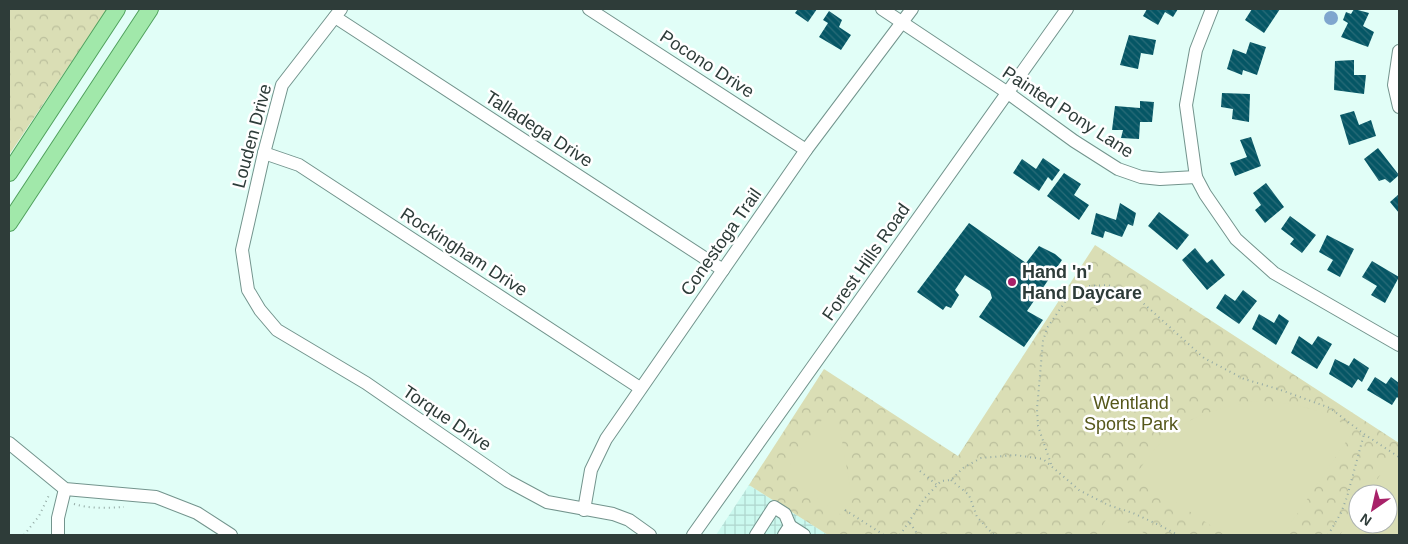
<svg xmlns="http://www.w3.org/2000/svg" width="1408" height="544" font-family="Arial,sans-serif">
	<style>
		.industrial { fill: url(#industrial-grid) }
		.forest { fill: url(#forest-crowns); fill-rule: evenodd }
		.pitch { fill: #dadeb5 }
		.water { fill: #7fa6ce }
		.building { fill: url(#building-back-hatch) }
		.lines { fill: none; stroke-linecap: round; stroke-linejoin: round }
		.minor-casing { stroke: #73948d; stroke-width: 14 }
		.major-casing { stroke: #50a15d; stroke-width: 18 }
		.path { stroke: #94aaa5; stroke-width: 2; stroke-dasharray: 1 4; stroke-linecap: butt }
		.minor { stroke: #fff; stroke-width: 12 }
		.major { stroke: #a1e8aa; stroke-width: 16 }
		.poi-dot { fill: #a82169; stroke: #fff; stroke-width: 2 }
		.labels { text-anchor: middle; stroke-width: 5; stroke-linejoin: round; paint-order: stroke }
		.street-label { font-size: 18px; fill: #2e3c39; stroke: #fff }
		.poi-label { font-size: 18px; font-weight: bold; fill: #2e3c39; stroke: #fff; text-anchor: start }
		.park-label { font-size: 18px; fill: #55571a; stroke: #fff }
	</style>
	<defs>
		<pattern id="industrial-grid" width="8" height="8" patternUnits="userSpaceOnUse" patternTransform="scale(1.25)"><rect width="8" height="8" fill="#cbf9ef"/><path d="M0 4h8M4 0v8" fill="none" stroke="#afd6ce"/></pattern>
		<pattern id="forest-crowns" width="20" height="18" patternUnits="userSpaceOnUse" patternTransform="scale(1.25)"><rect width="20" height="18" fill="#dadeb5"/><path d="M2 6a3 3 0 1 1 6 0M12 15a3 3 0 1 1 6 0" fill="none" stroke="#bbbf9c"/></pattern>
		<pattern id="building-back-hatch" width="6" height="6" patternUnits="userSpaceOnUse" patternTransform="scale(1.25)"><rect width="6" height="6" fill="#055665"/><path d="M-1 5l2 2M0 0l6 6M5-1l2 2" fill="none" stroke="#2a6c78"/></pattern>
	</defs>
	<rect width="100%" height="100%" fill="#e1fef7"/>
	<!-- industrial -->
	<path class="industrial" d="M749 485 828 535H716Z"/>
	<!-- forest -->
	<g class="forest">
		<path d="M9 9H107L9 155Z"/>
		<path d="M1095 245 1399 443V535H828L749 485 824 369 958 456ZM1358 494H1388V524H1358Z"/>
	</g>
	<!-- pitch -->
	<g class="pitch">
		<path d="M1255 401C1295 402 1319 408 1354 430L1283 535H1225L1135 475C1144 464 1152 451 1162 441 1186 416 1222 407 1255 401Z"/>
		<path d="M824 417 840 429 852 499 841 515 783 474Z"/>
		<path d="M1392 458 1399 462V535H1340L1358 508V524H1388V494H1367Z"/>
		<path d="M1111 511V512L1147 535H1097Z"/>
	</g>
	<!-- water -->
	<circle class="water" cx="1331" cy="18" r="7"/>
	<!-- building -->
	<g class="building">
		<path d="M798 9H817L808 22 795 13Z"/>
		<path d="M1147 9H1178L1173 17 1165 12 1158 25 1143 16Z"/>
		<path d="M1252 9H1280L1264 33 1245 20Z"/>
		<path d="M1354 9 1369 13 1363 26 1374 32 1368 47 1341 37 1348 23 1343 20 1346 12 1351 14Z"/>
		<path d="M829 11 842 20 839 27 851 35 841 50 819 37 828 23 823 20Z"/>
		<path d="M1129 35 1156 40 1153 55 1141 53 1138 69 1120 65Z"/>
		<path d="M1250 42 1266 47 1257 75 1243 70 1242 75 1227 69 1233 49 1246 54Z"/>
		<path d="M1354 60V75H1366L1364 94 1334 90 1335 61Z"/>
		<path d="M1222 93 1250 94 1249 122 1232 119 1233 109 1221 107Z"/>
		<path d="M1140 101 1154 102 1152 122H1140L1139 139 1121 138 1123 130H1112L1115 106 1140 108Z"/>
		<path d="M1354 111 1359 125 1371 120 1376 136 1349 145 1340 115Z"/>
		<path d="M1251 137 1261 166 1235 176 1230 163 1247 157 1240 140Z"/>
		<path d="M1378 148 1399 175 1390 183 1385 179 1379 181 1364 159Z"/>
		<path d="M1043 158 1060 170 1052 181 1048 177 1039 191 1013 173 1022 159 1036 169Z"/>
		<path d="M1064 173 1081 184 1074 195 1089 205 1079 220 1047 196Z"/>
		<path d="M1266 183 1284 207 1265 223 1255 210 1261 205 1253 193Z"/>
		<path d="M1399 194V213L1390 202Z"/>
		<path d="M1120 203 1136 213 1133 226 1128 224 1122 237 1105 231 1103 238 1091 234 1096 213 1116 220Z"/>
		<path d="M1159 212 1189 235 1177 250 1148 226Z"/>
		<path d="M1290 216 1316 235 1302 253 1290 244 1294 239 1281 229Z"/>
		<path d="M969 223 1026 263 1039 246 1055 254 1062 260 1027 311 1043 320 1024 347 979 317 992 298 990 291 965 275 955 290 959 295 951 308 946 306 943 310 917 292Z"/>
		<path d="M1327 235 1354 249 1340 277 1327 270 1333 260 1319 252Z"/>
		<path d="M1195 248 1207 263 1212 259 1225 275 1207 290 1182 260Z"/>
		<path d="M1372 261 1399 277 1385 303 1371 295 1377 286 1362 277Z"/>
		<path d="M1243 290 1257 301 1239 324 1216 308 1225 294 1235 301Z"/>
		<path d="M1259 314 1274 323 1279 314 1289 321 1276 345 1252 329Z"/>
		<path d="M1299 336 1312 345 1318 336 1332 344 1317 369 1291 353Z"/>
		<path d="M1354 358 1369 368 1362 382 1358 379 1352 388 1329 374 1335 359 1349 366Z"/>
		<path d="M1375 377 1386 384 1391 377 1399 383V399L1397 397 1392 405 1367 390Z"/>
	</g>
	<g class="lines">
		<defs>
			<g id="minor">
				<path d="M341 9 282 85 264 153 242 250 248 290 260 310 277 330 366 383 508 481 547 502 613 514 629 520 650 535"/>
				<path d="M589 9 806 150"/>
				<path d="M882 9 1008 93 1074 141 1118 169 1141 177 1160 179 1196 177"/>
				<path d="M1212 9 1196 50 1186 105 1196 177 1205 194 1236 239 1274 273 1399 345"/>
				<path d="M335 17 723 270"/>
				<path d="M1399 51 1394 85 1399 107"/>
				<path d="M264 153 299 165 640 388"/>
				<path d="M9 443 65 489 156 497 197 513 231 535"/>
				<path d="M584 510 591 470 606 439 806 150 912 9"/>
				<path d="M790 526 804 535"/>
				<path d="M58 535V518L65 489"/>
				<path d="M693 535 1067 9"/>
				<path d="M756 535 774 507 785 514 790 526 784 535"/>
			</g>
			<g id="major">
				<path d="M9 173 117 9"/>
				<path d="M9 223 150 9"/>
			</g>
		</defs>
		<!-- minor casing -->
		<use href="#minor" class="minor-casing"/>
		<!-- major casing -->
		<use href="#major" class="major-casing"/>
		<!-- path -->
		<g class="path">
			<path d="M1051 464 1038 426 1037 409 1043 341 1047 328 1067 299 1088 286 1108 285 1133 294 1204 358 1244 379 1278 389 1330 408 1364 434 1399 457"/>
			<path d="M920 471 937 485"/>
			<path d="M951 480 969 495 977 517 993 534 996 535"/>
			<path d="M74 504C90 509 108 508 124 507"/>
			<path d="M845 510 884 535"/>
			<path d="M910 523 918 535"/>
			<path d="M24 535 39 516 50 493"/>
			<path d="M900 535 924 499 941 481 951 480 963 468 981 458 1015 455 1043 459 1079 490 1108 505 1133 513 1161 526 1178 535"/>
			<path d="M1328 535 1341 513 1347 497 1364 434"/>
		</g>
		<!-- minor -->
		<use href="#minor" class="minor"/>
		<!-- major -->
		<use href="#major" class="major"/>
	</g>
	<!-- markers -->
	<circle class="poi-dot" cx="1012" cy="282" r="5"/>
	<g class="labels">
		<!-- street labels -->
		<g class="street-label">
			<text transform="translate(707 64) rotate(33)" y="6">Pocono Drive</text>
			<text transform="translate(1068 112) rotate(33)" y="6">Painted Pony Lane</text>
			<text transform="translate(539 129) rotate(33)" y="6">Talladega Drive</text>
			<text transform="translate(252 136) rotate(-75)" y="6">Louden Drive</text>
			<text transform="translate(721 242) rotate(-55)" y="6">Conestoga Trail</text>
			<text transform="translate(464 252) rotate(33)" y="6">Rockingham Drive</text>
			<text transform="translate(866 262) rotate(-55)" y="6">Forest Hills Road</text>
			<text transform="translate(447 418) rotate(34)" y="6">Torque Drive</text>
		</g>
		<!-- poi labels -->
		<g class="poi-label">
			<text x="1022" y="278">Hand 'n'<tspan x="1022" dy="21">Hand Daycare</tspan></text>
		</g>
		<!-- park labels -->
		<g class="park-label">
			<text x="1131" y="409">Wentland<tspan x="1131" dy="21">Sports Park</tspan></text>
		</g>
	</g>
	<!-- border -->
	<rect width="1408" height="544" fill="none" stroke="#2e3c39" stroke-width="20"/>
	<!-- north arrow -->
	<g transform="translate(1373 509) rotate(214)"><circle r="24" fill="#ffffff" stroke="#abb1b0"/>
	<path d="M0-4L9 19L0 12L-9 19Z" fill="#a82169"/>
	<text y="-8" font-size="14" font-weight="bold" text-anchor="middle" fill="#2e3c39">N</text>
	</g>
</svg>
